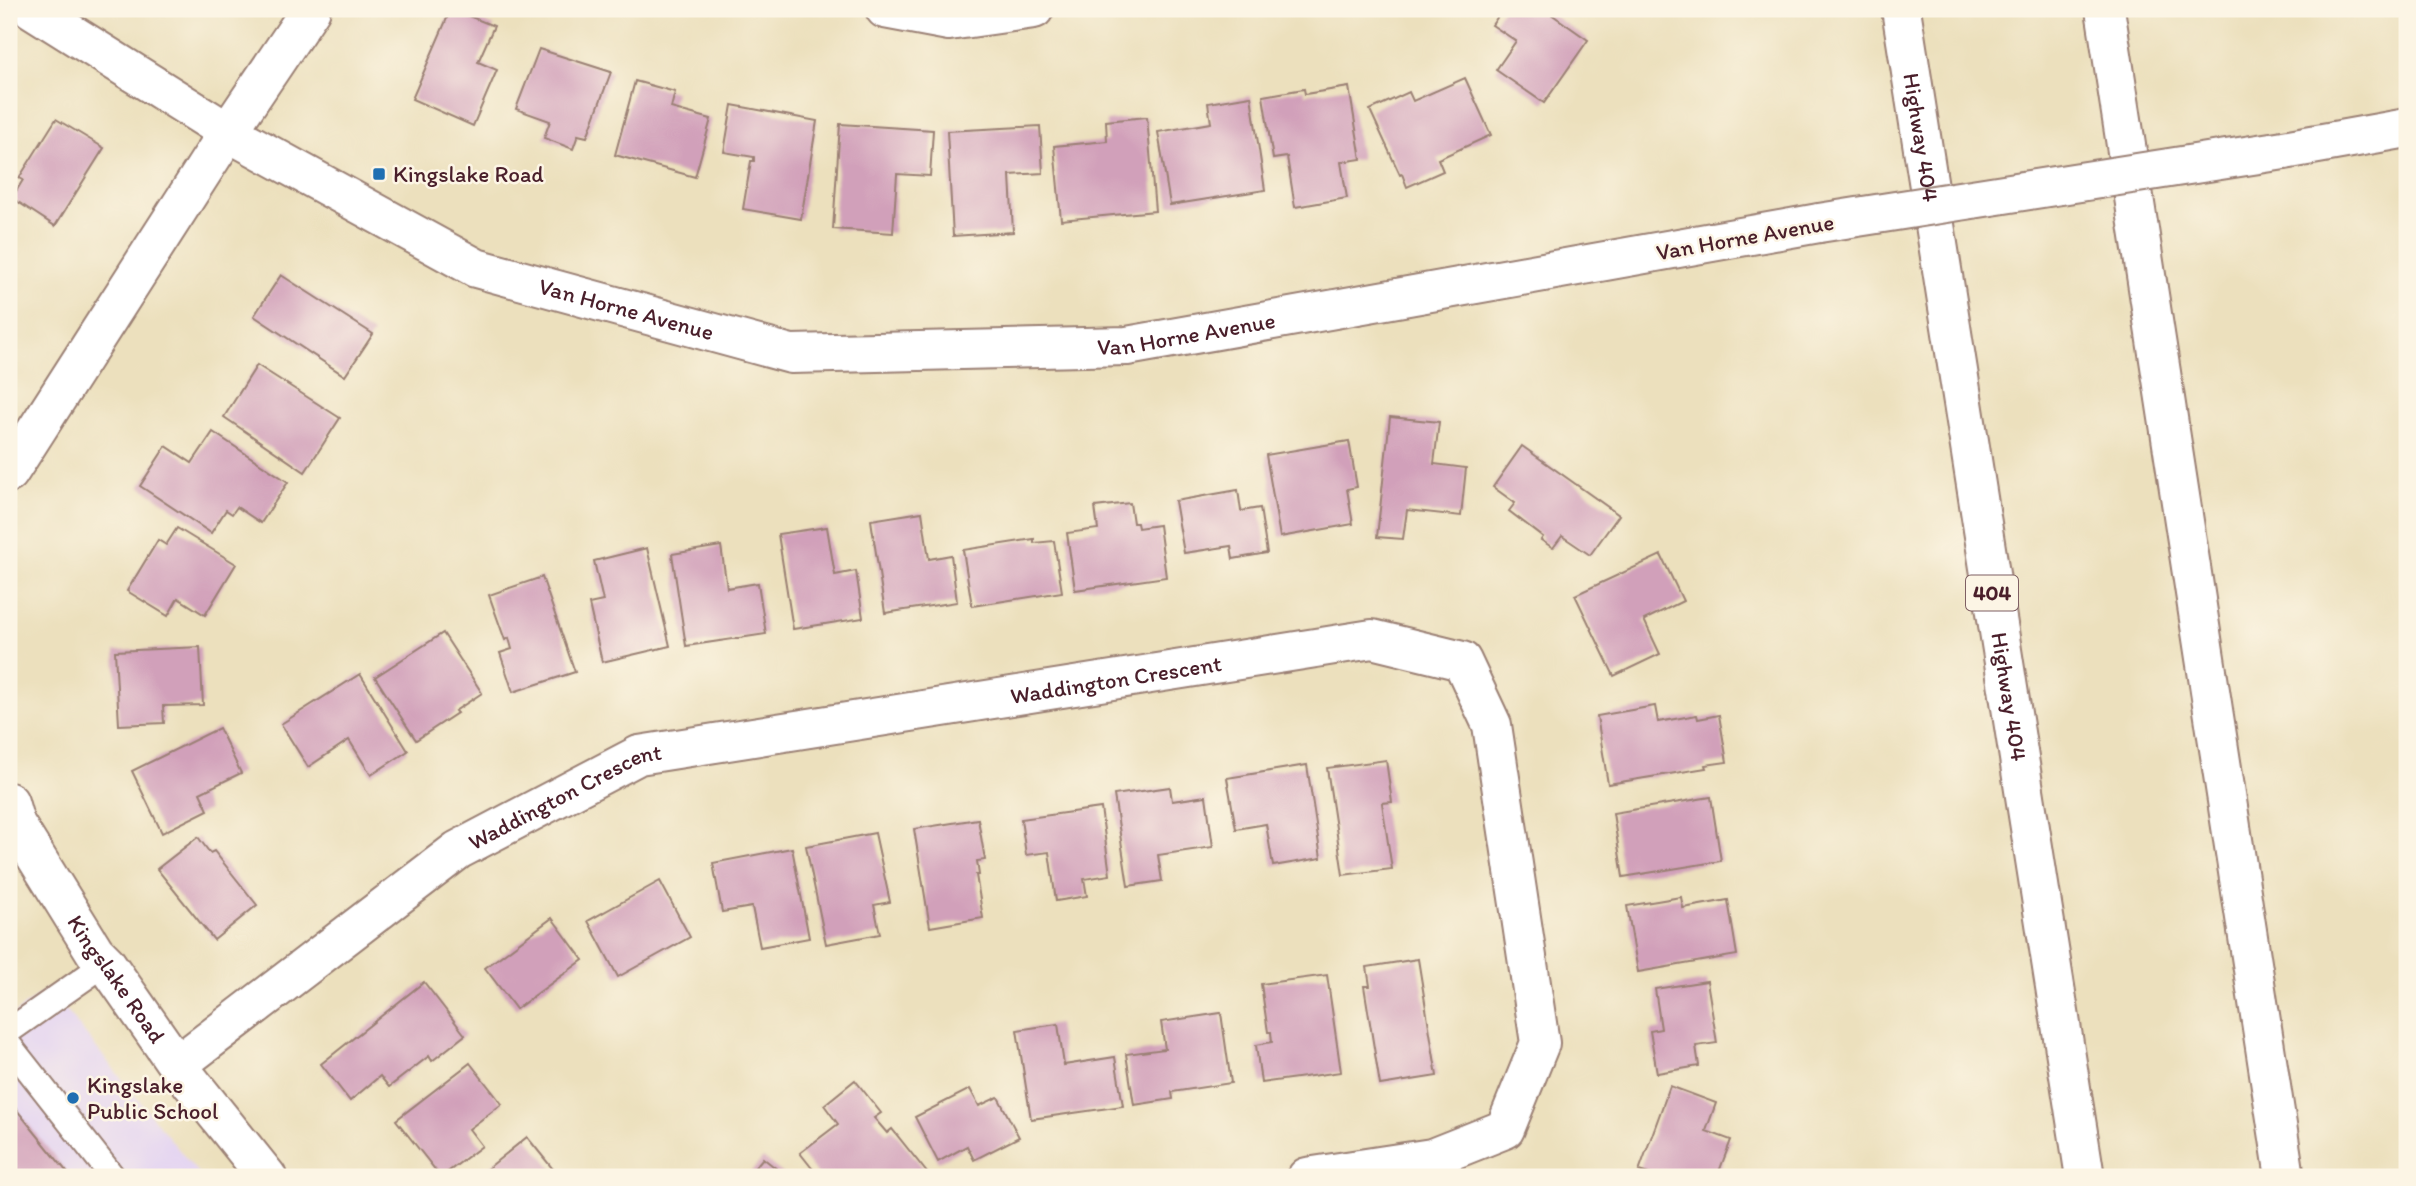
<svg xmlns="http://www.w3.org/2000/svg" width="2416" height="1186" font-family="Itim,sans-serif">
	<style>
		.built { fill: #e3d3f2 }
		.building { fill: #d1a0ba }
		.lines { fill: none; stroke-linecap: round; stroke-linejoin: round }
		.service-casing { stroke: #9b8074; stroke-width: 28 }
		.minor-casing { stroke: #9b8074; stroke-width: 42 }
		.tertiary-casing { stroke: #9b8074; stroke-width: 42 }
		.motorway-casing { stroke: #9b8074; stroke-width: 42 }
		.service { stroke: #fff; stroke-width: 24 }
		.minor { stroke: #fff; stroke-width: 38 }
		.tertiary { stroke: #fff; stroke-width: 38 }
		.motorway { stroke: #fff; stroke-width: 38 }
		.tertiary-bridge-casing { stroke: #9b8074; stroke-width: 42; stroke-linecap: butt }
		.tertiary-bridge { stroke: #fff; stroke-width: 38 }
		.poi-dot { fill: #1f6fb2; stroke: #fcf5e5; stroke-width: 2.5 }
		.labels { text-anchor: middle; stroke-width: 5; stroke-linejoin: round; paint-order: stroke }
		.shield { fill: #fcf5e5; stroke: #7f5f63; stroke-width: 2 }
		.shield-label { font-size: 21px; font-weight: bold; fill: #4a1f2b }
		.street-label { font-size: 23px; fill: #4a1f2b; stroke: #fcf5e5 }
		.poi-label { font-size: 23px; fill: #4a1f2b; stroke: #fcf5e5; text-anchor: start }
	</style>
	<rect width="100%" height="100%" fill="#fcf5e5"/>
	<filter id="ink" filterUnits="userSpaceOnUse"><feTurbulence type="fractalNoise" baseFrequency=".0143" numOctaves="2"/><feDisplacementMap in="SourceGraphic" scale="14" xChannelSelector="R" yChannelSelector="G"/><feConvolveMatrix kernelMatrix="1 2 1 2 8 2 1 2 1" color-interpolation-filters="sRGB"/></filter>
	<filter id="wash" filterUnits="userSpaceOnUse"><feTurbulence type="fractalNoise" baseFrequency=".00686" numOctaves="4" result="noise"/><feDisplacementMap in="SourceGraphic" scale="28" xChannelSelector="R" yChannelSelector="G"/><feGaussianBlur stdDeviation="1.57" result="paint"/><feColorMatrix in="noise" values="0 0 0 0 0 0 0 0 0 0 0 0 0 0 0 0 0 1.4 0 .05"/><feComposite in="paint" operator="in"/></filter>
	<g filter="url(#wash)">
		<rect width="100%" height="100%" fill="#ece0bd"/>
		<!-- built -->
		<path class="built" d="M48 988 201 1177H9V1018Z"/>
		<g id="blocks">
			<!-- building -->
			<g class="building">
				<path d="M451 9 494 26 478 62 497 70 473 126 412 99Z"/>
				<path d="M1503 9H1544L1588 40 1544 103 1496 70 1516 41 1492 25Z"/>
				<path d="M539 49 611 72 587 137 578 135 573 149 544 138 550 121 516 109Z"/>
				<path d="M1465 78 1491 135 1438 159 1443 171 1407 187 1402 174 1400 175 1370 110 1409 92 1413 101Z"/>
				<path d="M635 81 675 92 671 108 711 119 695 177 615 155Z"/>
				<path d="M1349 87 1361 159 1341 162 1347 198 1295 207 1287 157 1273 159 1263 96 1304 89 1305 94Z"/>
				<path d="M1251 96 1265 190 1170 205 1158 132 1211 123 1208 103Z"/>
				<path d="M732 105 817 121 801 219 743 209 751 161H754V157L724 152Z"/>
				<path d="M1147 117 1155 211 1061 220 1054 146 1107 141 1106 121Z"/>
				<path d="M56 119 104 148 55 226 12 198 23 180 19 178Z"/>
				<path d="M840 124 933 130 930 176 897 174 893 233 833 229Z"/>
				<path d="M1040 126 1043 173 1010 175 1013 232 953 236 947 131Z"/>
				<path d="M281 275 373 334 345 376 254 316Z"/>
				<path d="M257 365 340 418 305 472 224 417Z"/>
				<path d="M1390 417 1439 422 1434 464 1466 468 1461 516 1407 510 1403 539 1377 537Z"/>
				<path d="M213 432 288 482 261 523 237 507 232 514 226 510 211 533 140 486 166 446 192 463Z"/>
				<path d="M1349 441 1357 487 1347 489 1353 524 1280 537 1266 455Z"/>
				<path d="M1522 446 1619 515 1590 555 1562 536 1553 548 1541 540 1543 537 1509 511 1515 503 1493 487Z"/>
				<path d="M1238 490 1241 511 1260 508 1267 553 1233 559 1231 546 1184 553 1175 501Z"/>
				<path d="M1130 503 1133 523H1137L1138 528 1159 525 1166 577 1075 590 1067 533 1098 529 1095 507Z"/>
				<path d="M922 512 929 559 951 555 957 602 885 613 871 520Z"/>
				<path d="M827 527 835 575 856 571 863 618 793 629 778 534Z"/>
				<path d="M177 528 236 564 205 615 178 598 168 616 127 591 158 540 166 545Z"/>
				<path d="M1034 539V543L1054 541 1062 592 972 606 963 550Z"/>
				<path d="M721 546 727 588 758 583 766 634 686 646 672 554Z"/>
				<path d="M647 548 670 646 602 662 589 604 603 601 594 561Z"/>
				<path d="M1661 555 1683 601 1644 620 1660 654 1614 676 1575 595Z"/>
				<path d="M542 577 575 672 513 692 500 653 512 649 509 638 505 640 489 595Z"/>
				<path d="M443 633 482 693 455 711 457 713 416 740 375 677Z"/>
				<path d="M200 647 203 705 163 706 164 723 119 725 115 651Z"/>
				<path d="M360 674 408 751 371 775 349 740 308 767 281 724Z"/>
				<path d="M1655 706 1658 722 1697 715 1698 719 1719 715 1727 762 1705 765 1706 768 1608 784 1597 716Z"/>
				<path d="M219 728 241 773 200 793 208 810 162 833 132 771Z"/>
				<path d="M1386 760 1392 802 1382 803 1392 869 1343 875 1327 768Z"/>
				<path d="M1307 765 1321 858 1273 866 1266 824 1236 829 1227 778Z"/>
				<path d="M1170 787 1172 801 1206 796 1213 847 1158 855 1162 881 1128 886 1114 795Z"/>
				<path d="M1711 797 1721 861 1623 877 1613 813Z"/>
				<path d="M1101 808 1110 875 1084 879 1087 896 1056 901 1049 852 1026 855 1021 819Z"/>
				<path d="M978 819 985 860 977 861 979 875H976L983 918 930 927 914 829Z"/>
				<path d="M875 833 890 902 874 905 880 934 826 944 806 846Z"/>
				<path d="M198 837 210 853 214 851 257 905 214 940 157 869Z"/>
				<path d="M792 848 809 938 760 947 752 907 722 912 713 863Z"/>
				<path d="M660 881 690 937 618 977 588 921Z"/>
				<path d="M1681 897 1683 908 1728 900 1737 955 1638 972 1627 906Z"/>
				<path d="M552 918 583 960 516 1009 485 968Z"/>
				<path d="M1418 959 1437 1076 1380 1085 1364 986H1370L1367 967Z"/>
				<path d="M1327 975 1341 1072 1261 1083 1256 1045 1272 1042 1271 1032H1268L1261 984Z"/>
				<path d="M1707 981 1717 1043 1696 1046 1699 1066 1657 1073 1650 1031 1661 1029 1655 989Z"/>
				<path d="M424 982 465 1035 432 1061 429 1056 389 1087 380 1076 350 1101 321 1064Z"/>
				<path d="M1221 1013 1231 1083 1172 1092 1173 1099 1134 1105 1126 1054 1165 1049 1161 1022Z"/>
				<path d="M1058 1024 1064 1065 1115 1057 1123 1106 1031 1119 1017 1030Z"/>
				<path d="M470 1063 502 1104 469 1129 482 1146 441 1177 396 1120Z"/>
				<path d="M855 1080 881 1113 874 1118 887 1133 892 1129 928 1174 924 1177H819L800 1153 838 1124 824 1105Z"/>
				<path d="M1670 1086 1716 1103 1706 1131 1731 1140 1717 1177H1658L1639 1171Z"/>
				<path d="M970 1089 979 1106 998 1097 1019 1137 974 1160 967 1146 938 1162 915 1117Z"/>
				<path d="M12 1104 71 1177H9V1107Z"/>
				<path d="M527 1137 557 1174 553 1177H477Z"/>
				<path d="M763 1158 787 1177H747Z"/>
			</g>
		</g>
	</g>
	<g filter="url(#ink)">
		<use href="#blocks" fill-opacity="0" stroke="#9b8074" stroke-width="2"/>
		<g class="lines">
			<defs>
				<g id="service">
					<path d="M9 1031 106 963"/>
					<path d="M9 1045 113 1177"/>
				</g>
				<g id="minor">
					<path d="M885 9 949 21 1034 9"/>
					<path d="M9 473 228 132 311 9"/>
					<path id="s1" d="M9 802 15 823 95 952 106 963 177 1065 267 1177"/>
					<path id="s2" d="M177 1065 458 850 639 755 1372 639 1462 661 1492 725 1540 1043 1505 1129 1432 1158 1307 1177"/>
				</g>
				<g id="tertiary">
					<path id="s3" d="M32 9 228 132 476 268 791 354 1127 346 1819 223"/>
					<path d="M2284 150 2407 128"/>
				</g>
				<g id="motorway">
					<path id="s4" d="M1901 9 2085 1177"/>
					<path d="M2105 9 2285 1177"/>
				</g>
			</defs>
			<!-- service casing -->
			<use href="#service" class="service-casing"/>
			<!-- minor casing -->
			<use href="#minor" class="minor-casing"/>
			<!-- tertiary casing -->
			<use href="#tertiary" class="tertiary-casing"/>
			<!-- motorway casing -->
			<use href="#motorway" class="motorway-casing"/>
			<!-- service -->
			<use href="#service" class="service"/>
			<!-- minor -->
			<use href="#minor" class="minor"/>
			<!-- tertiary -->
			<use href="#tertiary" class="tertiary"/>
			<!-- motorway -->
			<use href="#motorway" class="motorway"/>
			<defs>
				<path id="tertiary-bridge" d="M1819 223 2284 150"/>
			</defs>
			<!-- tertiary-bridge casing -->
			<use href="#tertiary-bridge" class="tertiary-bridge-casing"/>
			<!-- tertiary-bridge -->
			<use href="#tertiary-bridge" class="tertiary-bridge"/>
		</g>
	</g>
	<!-- markers -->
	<g class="poi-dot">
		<rect x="372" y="167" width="14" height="14" rx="3.5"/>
		<circle cx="73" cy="1098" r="7"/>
	</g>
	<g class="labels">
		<!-- shield labels -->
		<rect class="shield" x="1966" y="575.5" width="52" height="35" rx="5"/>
		<g class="shield-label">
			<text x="1992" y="600">404</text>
		</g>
		<!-- street labels -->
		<g class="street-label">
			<text dy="8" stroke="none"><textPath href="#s4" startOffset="130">Highway 404</textPath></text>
			<text transform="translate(1745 237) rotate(-10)" y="8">Van Horne Avenue</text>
			<text dy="8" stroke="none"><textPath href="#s3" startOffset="670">Van Horne Avenue</textPath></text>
			<text dy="8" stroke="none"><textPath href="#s3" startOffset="1237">Van Horne Avenue</textPath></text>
			<text dy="8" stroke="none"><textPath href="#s2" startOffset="1041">Waddington Crescent</textPath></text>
			<text dy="8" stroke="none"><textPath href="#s4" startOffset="696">Highway 404</textPath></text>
			<text dy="8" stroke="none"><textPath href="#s2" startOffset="474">Waddington Crescent</textPath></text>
			<text dy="8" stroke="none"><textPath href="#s1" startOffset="208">Kingslake Road</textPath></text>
		</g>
		<!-- poi labels -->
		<g class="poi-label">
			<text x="393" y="182">Kingslake Road</text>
			<text x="87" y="1093">Kingslake<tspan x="87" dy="26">Public School</tspan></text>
		</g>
	</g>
	<!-- margin -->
	<rect width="2416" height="1186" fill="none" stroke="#fcf5e5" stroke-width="35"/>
</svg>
